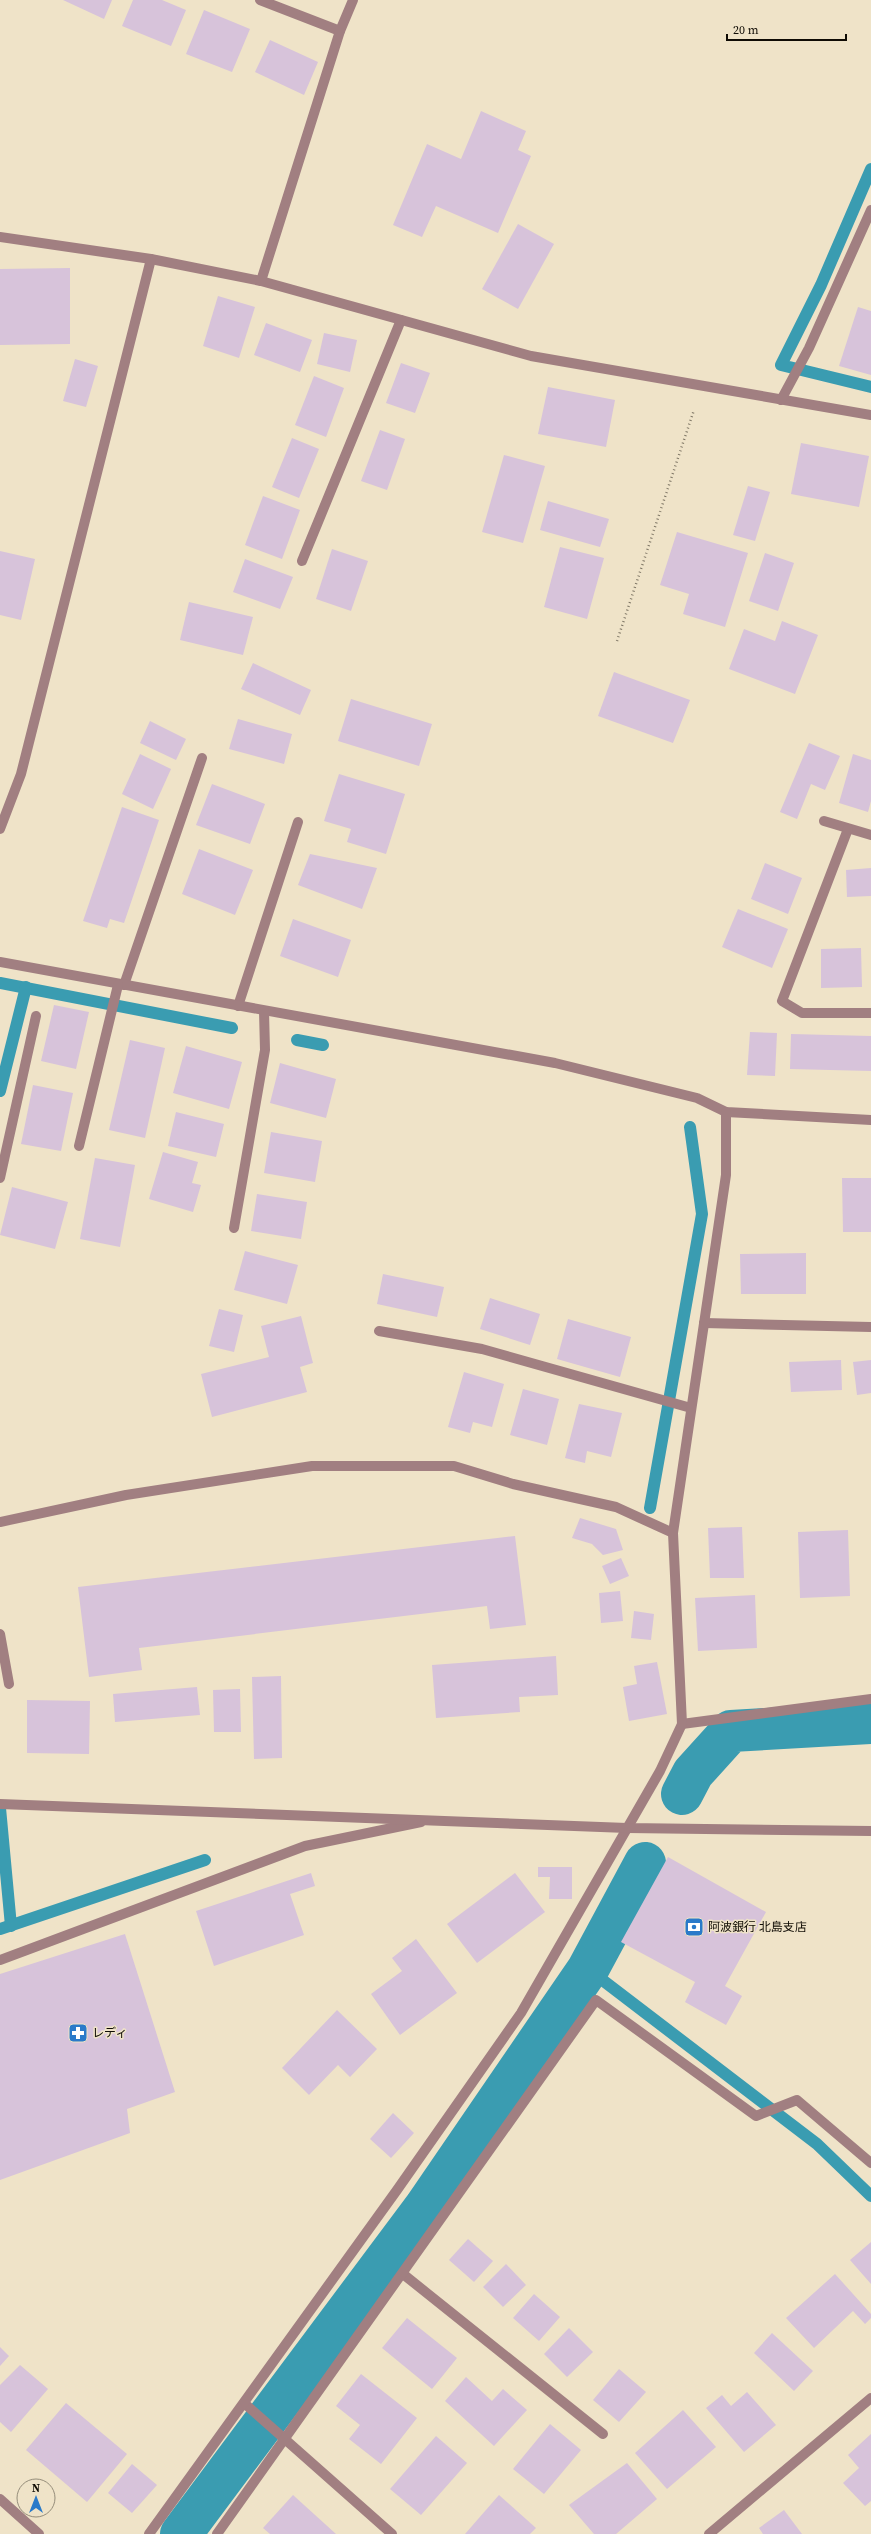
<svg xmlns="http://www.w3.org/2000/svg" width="871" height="2534" font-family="'Source Serif 4','Noto Sans JP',serif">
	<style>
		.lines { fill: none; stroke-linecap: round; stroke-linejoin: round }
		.stream { stroke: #3a9cb1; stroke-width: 12 }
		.canal { stroke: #3a9cb1; stroke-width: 42 }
		.building { fill: #d7c3da }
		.path { stroke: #807867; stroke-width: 2.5; stroke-dasharray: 1 3; stroke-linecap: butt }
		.service { stroke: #a17f81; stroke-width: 10 }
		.minor { stroke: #a17f81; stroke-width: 10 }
		.tertiary { stroke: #a17f81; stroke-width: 10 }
		.labels { text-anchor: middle; stroke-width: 3; stroke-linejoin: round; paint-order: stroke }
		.poi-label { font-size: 12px; fill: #0f0b04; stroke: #efe3c8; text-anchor: start }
	</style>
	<rect width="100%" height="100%" fill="#efe3c8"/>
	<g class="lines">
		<!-- stream -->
		<g class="stream">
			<path d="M871 169 821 285 781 365 871 387"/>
			<path d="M0 983 232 1028"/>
			<path d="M297 1040 323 1045"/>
			<path d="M0 1091 26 987"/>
			<path d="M650 1508 702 1214 690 1127"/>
			<path d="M0 1808 11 1926"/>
			<path d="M0 1929 205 1860"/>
			<path d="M588 1969 817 2144 871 2196"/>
		</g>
		<!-- canal -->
		<g class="canal">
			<path d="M682 1794 693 1773 731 1731 871 1723"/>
			<path d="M181 2534 425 2207 588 1969 645 1863"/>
		</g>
	</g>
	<!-- building -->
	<g class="building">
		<path d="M63 0H112L104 19Z"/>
		<path d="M133 0H162L186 10 171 46 122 26Z"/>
		<path d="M204 10 250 29 232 72 186 54Z"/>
		<path d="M270 40 318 62 304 95 255 72Z"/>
		<path d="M481 111 526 131 518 150 531 156 498 233 436 206 422 237 393 225 427 144 461 159Z"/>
		<path d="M518 224 554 244 518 309 482 289Z"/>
		<path d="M70 268V344L0 345V269Z"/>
		<path d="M218 296 255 307 239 358 203 346Z"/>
		<path d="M858 307 871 311V375L839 366Z"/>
		<path d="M266 323 312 340 300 372 254 355Z"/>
		<path d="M324 333 357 340 350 372 317 364Z"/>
		<path d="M75 359 98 366 86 407 63 401Z"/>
		<path d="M401 363 430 373 415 413 386 403Z"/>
		<path d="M314 376 344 388 326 437 295 425Z"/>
		<path d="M548 387 615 400 606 447 538 434Z"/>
		<path d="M380 430 405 439 387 490 361 481Z"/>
		<path d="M292 438 319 449 299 498 272 487Z"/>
		<path d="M801 443 869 456 859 507 791 494Z"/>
		<path d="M504 455 545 466 523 543 482 532Z"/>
		<path d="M748 486 770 492 755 541 733 535Z"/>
		<path d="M263 496 300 510 282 559 245 545Z"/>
		<path d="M548 501 609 519 600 547 540 530Z"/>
		<path d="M677 532 748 553 725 627 683 614 689 594 660 585Z"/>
		<path d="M560 547 604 558 587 619 544 607Z"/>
		<path d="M332 549 368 561 351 611 316 599Z"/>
		<path d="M0 551 35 559 21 620 0 615Z"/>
		<path d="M765 553 794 563 778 611 749 601Z"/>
		<path d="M245 559 293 577 280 609 233 592Z"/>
		<path d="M189 602 253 617 243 655 180 640Z"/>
		<path d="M782 621 818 635 795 694 729 669 744 629 775 641Z"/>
		<path d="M253 663 311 690 300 715 241 689Z"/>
		<path d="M614 672 690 700 673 743 598 716Z"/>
		<path d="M351 699 432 724 419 766 338 741Z"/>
		<path d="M238 719 292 734 284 764 229 749Z"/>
		<path d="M150 721 186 739 176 760 140 743Z"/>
		<path d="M809 743 840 756 825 790 811 784 797 819 780 812Z"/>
		<path d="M140 754 171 769 153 809 122 794Z"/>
		<path d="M853 754 871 760V801L868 812 839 803Z"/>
		<path d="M339 774 405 794 386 854 347 842 351 829 324 821Z"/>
		<path d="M212 784 265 804 250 844 196 825Z"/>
		<path d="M122 807 159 820 124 923 110 919 107 928 83 921Z"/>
		<path d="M199 849 253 870 235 915 182 894Z"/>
		<path d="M310 854 377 868 362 909 298 885Z"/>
		<path d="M765 863 802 878 788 914 751 899Z"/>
		<path d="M871 868V896L847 897 846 870Z"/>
		<path d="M738 909 788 929 772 968 722 947Z"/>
		<path d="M293 919 351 940 338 977 280 956Z"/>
		<path d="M861 948 862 987 821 988V949Z"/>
		<path d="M54 1005 89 1012 76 1069 41 1061Z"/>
		<path d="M750 1032 777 1033 775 1076 747 1075Z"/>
		<path d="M791 1034 871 1036V1071L790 1069Z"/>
		<path d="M130 1040 165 1048 145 1138 109 1130Z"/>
		<path d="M186 1046 242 1062 229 1109 173 1093Z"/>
		<path d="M280 1063 336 1079 326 1118 270 1103Z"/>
		<path d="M33 1085 73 1093 61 1151 21 1144Z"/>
		<path d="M176 1112 224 1124 216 1157 168 1146Z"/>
		<path d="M271 1132 322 1141 315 1182 264 1173Z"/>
		<path d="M163 1152 198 1162 192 1183 201 1185 193 1212 149 1199Z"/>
		<path d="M95 1158 135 1165 120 1247 80 1239Z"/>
		<path d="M842 1178H871V1232H843Z"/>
		<path d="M12 1187 68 1202 55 1249 0 1235Z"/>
		<path d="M257 1194 307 1202 301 1239 251 1231Z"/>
		<path d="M245 1251 298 1265 287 1304 234 1290Z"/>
		<path d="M806 1253V1294H741L740 1254Z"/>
		<path d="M383 1274 444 1287 437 1317 377 1304Z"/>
		<path d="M490 1298 540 1314 530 1345 480 1329Z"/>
		<path d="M219 1309 243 1315 234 1352 209 1346Z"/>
		<path d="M301 1316 313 1363 300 1367 307 1392 212 1417 201 1374 269 1357 261 1326Z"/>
		<path d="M568 1319 631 1337 620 1377 557 1359Z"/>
		<path d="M841 1360 842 1390 791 1392 789 1362Z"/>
		<path d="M871 1360V1393L857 1395 853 1362Z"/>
		<path d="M464 1372 504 1384 492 1427 473 1422 470 1433 448 1427Z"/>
		<path d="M523 1389 559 1399 547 1445 510 1435Z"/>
		<path d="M579 1404 622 1413 611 1457 587 1451 585 1463 565 1458Z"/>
		<path d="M580 1518 616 1529 623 1550 603 1555 592 1544 572 1538Z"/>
		<path d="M742 1527 744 1578H710L708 1528Z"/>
		<path d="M848 1530 850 1596 800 1598 798 1532Z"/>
		<path d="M515 1536 526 1625 490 1629 487 1606 139 1648 142 1670 89 1677 78 1587Z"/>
		<path d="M621 1558 629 1576 610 1584 602 1566Z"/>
		<path d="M620 1591 623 1621 601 1623 599 1593Z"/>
		<path d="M755 1595 757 1648 698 1651 695 1598Z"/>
		<path d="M634 1611 654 1614 651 1640 631 1638Z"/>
		<path d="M556 1656 558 1695 519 1697 520 1712 436 1718 432 1665Z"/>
		<path d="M657 1662 667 1714 629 1721 623 1687 637 1684 634 1666Z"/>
		<path d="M281 1676 282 1758 254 1759 252 1677Z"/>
		<path d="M197 1687 200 1715 115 1722 113 1694Z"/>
		<path d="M240 1689 241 1732H214L213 1690Z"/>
		<path d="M27 1700 90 1701 89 1754 27 1753Z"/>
		<path d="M668 1857 766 1912 725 1986 742 1996 726 2025 685 2002 695 1982 621 1942Z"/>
		<path d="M538 1867H572V1899H549L550 1877H538Z"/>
		<path d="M311 1873 315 1886 290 1894 304 1935 214 1966 196 1911Z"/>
		<path d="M515 1873 545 1912 477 1963 447 1924Z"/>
		<path d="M125 1934 175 2092 127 2109 130 2133 0 2180V1974Z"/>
		<path d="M416 1939 457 1993 400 2035 371 1994 402 1971 392 1958Z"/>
		<path d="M337 2010 377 2049 350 2077 338 2065 309 2095 282 2068Z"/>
		<path d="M393 2113 414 2133 391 2158 370 2139Z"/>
		<path d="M468 2239 493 2261 474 2282 449 2260Z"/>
		<path d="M871 2242V2284L850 2260Z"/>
		<path d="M506 2264 526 2285 503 2307 483 2287Z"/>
		<path d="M835 2274 871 2314V2318L865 2324 853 2311 814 2348 786 2318Z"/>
		<path d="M534 2294 560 2317 539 2341 513 2318Z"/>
		<path d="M407 2318 457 2358 432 2389 382 2348Z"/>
		<path d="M569 2328 593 2352 567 2377 544 2354Z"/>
		<path d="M772 2333 813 2371 794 2391 754 2353Z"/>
		<path d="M0 2347 9 2356 0 2366Z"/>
		<path d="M20 2365 48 2389 11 2432 0 2422V2385Z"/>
		<path d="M619 2369 646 2392 619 2422 593 2400Z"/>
		<path d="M361 2374 417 2418 381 2464 349 2439 360 2425 336 2406Z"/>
		<path d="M466 2377 492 2401 503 2389 527 2410 494 2446 445 2401Z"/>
		<path d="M747 2392 776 2425 744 2452 706 2408 722 2395 731 2406Z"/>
		<path d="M66 2403 127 2454 87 2502 26 2450Z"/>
		<path d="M683 2410 716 2447 667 2489 635 2453Z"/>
		<path d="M550 2424 581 2450 544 2494 513 2469Z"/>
		<path d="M871 2434V2501L865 2506 843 2483 859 2468 848 2455Z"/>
		<path d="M436 2436 467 2463 421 2515 390 2489Z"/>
		<path d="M627 2463 657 2499 616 2534H594L569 2505Z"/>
		<path d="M132 2464 157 2485 132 2513 108 2493Z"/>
		<path d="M293 2495 336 2534H270L263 2528Z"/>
		<path d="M499 2495 536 2528 530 2534H465Z"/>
		<path d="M784 2510 802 2534H763L759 2528Z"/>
	</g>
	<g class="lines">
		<!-- path -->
		<path class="path" d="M617 641 694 410"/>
		<!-- service -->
		<g class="service">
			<path d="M302 561 401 320"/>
			<path d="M124 985 202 758"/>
			<path d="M238 1006 298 822"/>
		</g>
		<!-- minor -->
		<g class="minor">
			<path d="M260 0 340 31"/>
			<path d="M0 237 151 259 261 281 531 356 871 415"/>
			<path d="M261 281 340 31 353 0"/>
			<path d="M781 400 809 348 871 210"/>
			<path d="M824 821 871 835"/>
			<path d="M0 829 21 774 151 259"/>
			<path d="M848 829 782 1001 802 1013H871"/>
			<path d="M0 962 555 1063 697 1098 726 1112 871 1120"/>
			<path d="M79 1146 118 985"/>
			<path d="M0 1178 36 1016"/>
			<path d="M234 1228 265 1050 264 1011"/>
			<path d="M704 1323 871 1327"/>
			<path d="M379 1331 482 1349 691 1408"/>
			<path d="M0 1522 126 1495 312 1466H454L513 1484 616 1507 673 1533"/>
			<path d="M0 1634 9 1684"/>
			<path d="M682 1724 871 1699"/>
			<path d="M0 1960 305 1846 421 1822"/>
			<path d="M403 2274 603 2434"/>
			<path d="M244 2403 392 2534"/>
			<path d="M0 2499 39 2534"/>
			<path d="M149 2534 397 2190 521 2013 660 1771 682 1724 673 1533 726 1175V1112"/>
			<path d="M217 2534 596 2000 756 2116 797 2100 871 2163"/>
			<path d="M709 2534 871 2398"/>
		</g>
		<!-- tertiary -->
		<path class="tertiary" d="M0 1804 627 1828 871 1831"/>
	</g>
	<!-- icons -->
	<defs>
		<symbol id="bank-square" viewBox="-11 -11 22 22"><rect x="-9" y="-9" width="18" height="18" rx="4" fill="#2a7ac9" stroke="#efe3c8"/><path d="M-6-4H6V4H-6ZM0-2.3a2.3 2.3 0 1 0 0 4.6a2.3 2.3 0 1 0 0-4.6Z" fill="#fff"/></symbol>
		<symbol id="pharmacy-square" viewBox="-11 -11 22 22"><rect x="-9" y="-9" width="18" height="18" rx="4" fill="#2a7ac9" stroke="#efe3c8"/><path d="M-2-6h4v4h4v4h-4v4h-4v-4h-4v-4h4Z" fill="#fff"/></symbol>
	</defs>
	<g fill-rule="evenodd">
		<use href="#bank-square" x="683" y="1916" width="22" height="22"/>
		<use href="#pharmacy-square" x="67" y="2022" width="22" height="22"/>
	</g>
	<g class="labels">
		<!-- poi labels -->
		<g class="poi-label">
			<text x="708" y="1931">阿波銀行 北島支店</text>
			<text x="92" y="2037">レディ</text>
		</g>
	</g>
	<!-- north arrow -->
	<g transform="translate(36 2498)"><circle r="19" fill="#efe3c8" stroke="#958d7a"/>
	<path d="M0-3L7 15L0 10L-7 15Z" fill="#2a7ac9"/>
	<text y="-6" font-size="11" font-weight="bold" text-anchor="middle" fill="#0f0b04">N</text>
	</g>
	<!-- scale -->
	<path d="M727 34v6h119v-6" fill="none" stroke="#0f0b04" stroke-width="2"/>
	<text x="733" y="34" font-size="12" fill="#0f0b04" stroke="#efe3c8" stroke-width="3" paint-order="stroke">20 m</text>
</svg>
